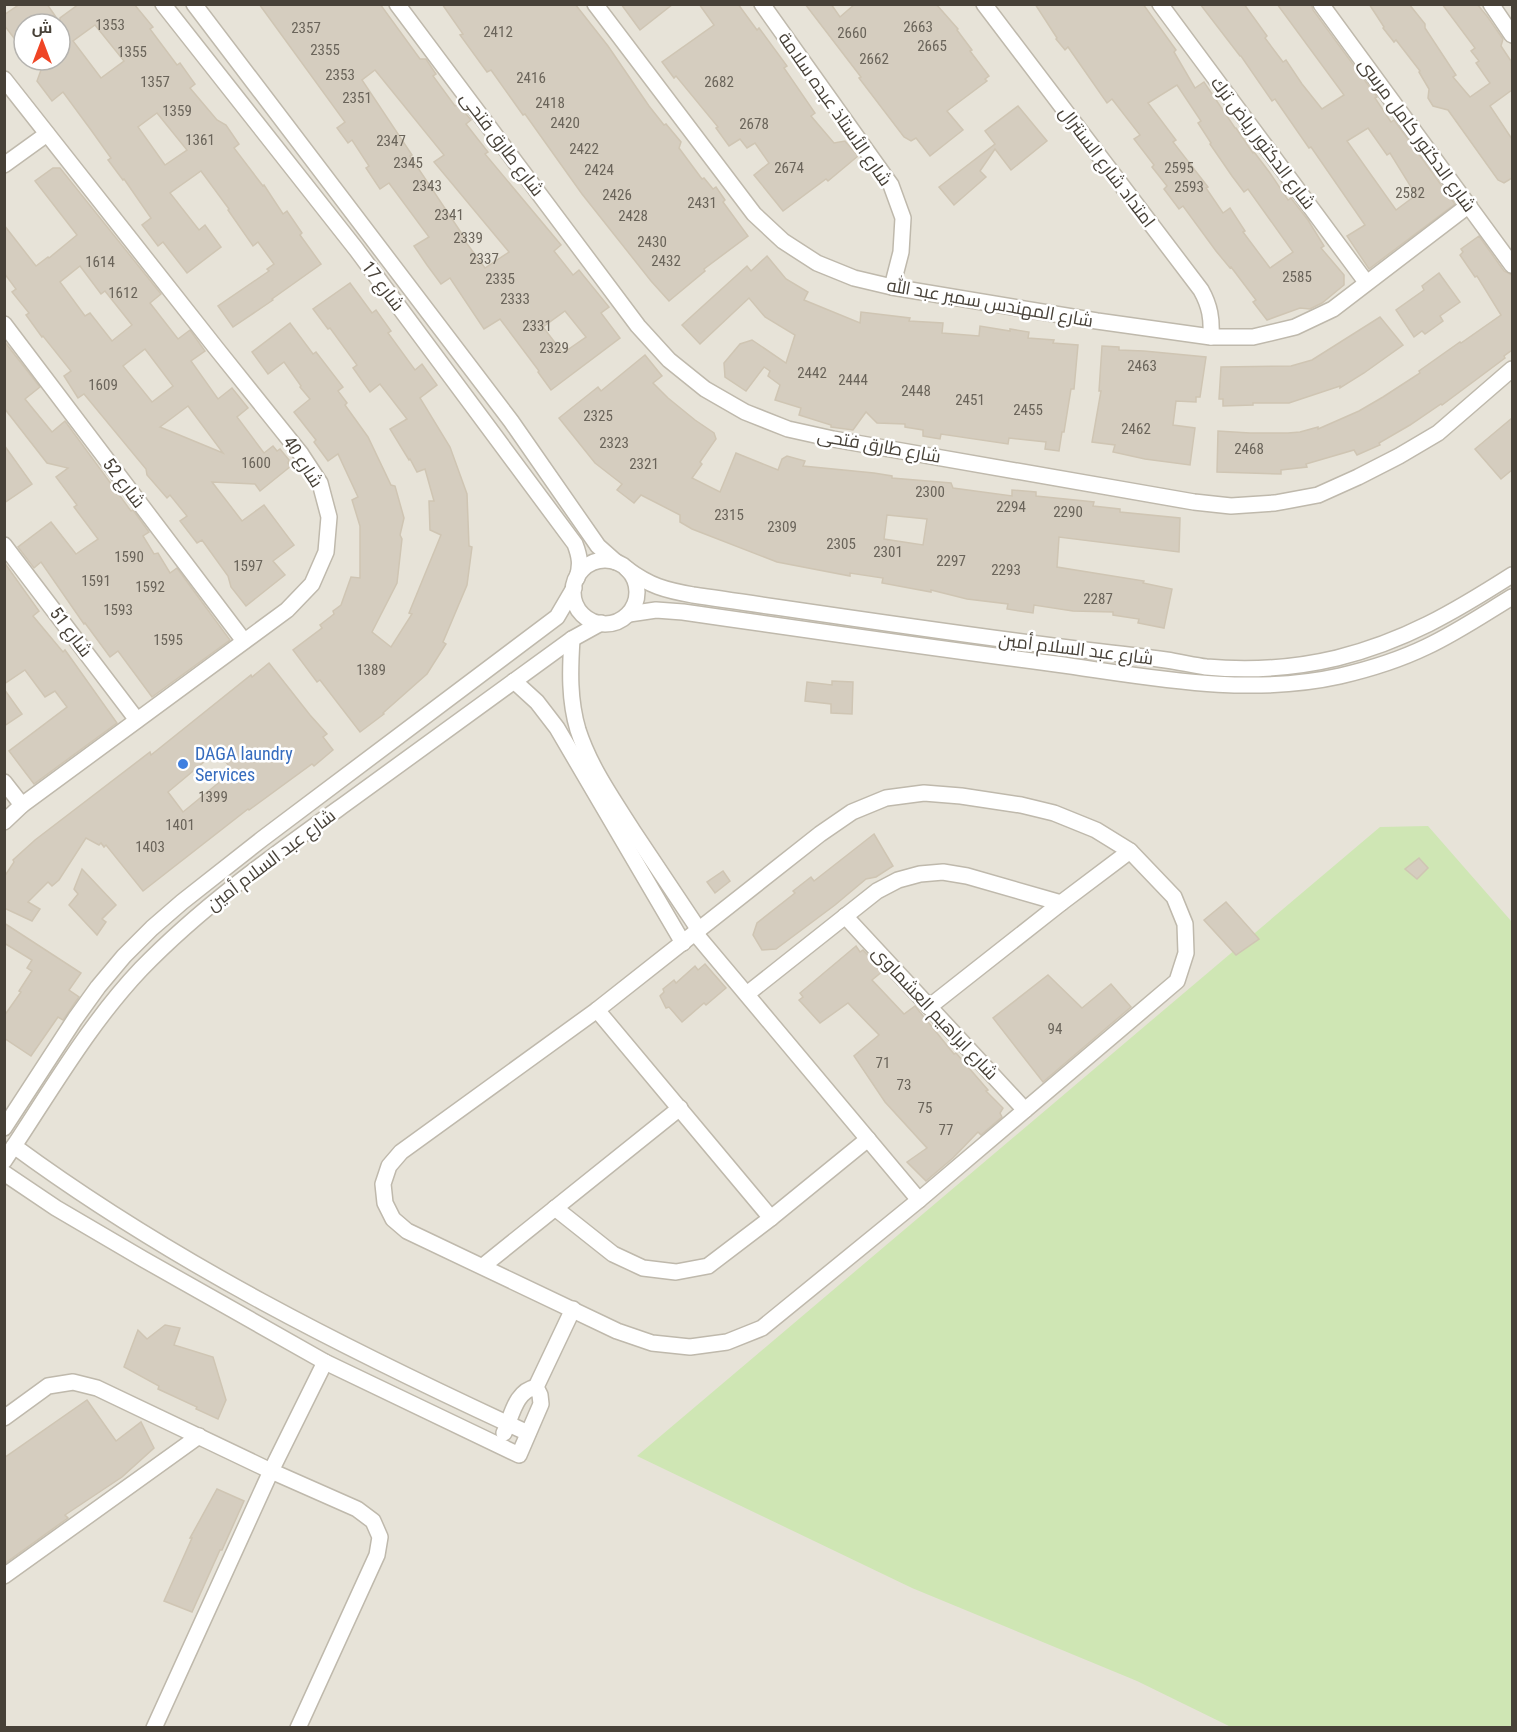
<svg xmlns="http://www.w3.org/2000/svg" width="1517" height="1732" font-family="'Roboto Condensed',Cairo,sans-serif">
	<style>
		.residential { fill: #e7e3d8; fill-rule: evenodd }
		.green { fill: #cfe6b4 }
		.building { fill: #d5cdbf; stroke: #cfc5b3; stroke-width: 1.5; fill-rule: evenodd }
		.lines { fill: none; stroke-linecap: round; stroke-linejoin: round }
		.minor-casing { stroke: #bfb9ac; stroke-width: 18 }
		.minor { stroke: #fff; stroke-width: 15 }
		.shop-dot { fill: #3f7fe0; stroke: #fff; stroke-width: 2 }
		.labels { text-anchor: middle; stroke-width: 5; stroke-linejoin: round; paint-order: stroke }
		.number-label { font-size: 15px; fill: #6a645a }
		.street-label { font-size: 18px; fill: #474138; stroke: #fff }
		.shop-label { font-size: 18px; fill: #366cbe; stroke: #fff; text-anchor: start }
	</style>
	<rect width="100%" height="100%" fill="#f4f1e9"/>
	<!-- residential -->
	<path class="residential" d="M5 5H1512V1727L5 1728ZM24 24H60V60H24Z"/>
	<!-- green -->
	<path class="green" d="M1428 826 1512 922V1727H1231L1137 1681 912 1588 637 1456 1380 827Z"/>
	<!-- building -->
	<g class="building">
		<path d="M20 4H47L60 23V18L79 4H134L153 27 150 29 177 65 180 63 195 84 190 88 217 120 226 125 239 144 234 148 263 186 264 185 283 214 287 211 302 233 300 235 321 264 272 299 273 300 233 327 218 306 269 271 267 269 274 264 258 242 253 246 228 210 229 209 201 171 170 193 199 230 205 225 221 247 187 273 163 242 158 246 142 225 151 218 124 179 123 180 108 160 111 158 91 130 63 92 52 101 37 81 41 70 34 60H60V24H24V47L16 37 14 38 4 25V15ZM95 25 124 61 101 78 73 41ZM157 113 187 150 165 165 138 127Z"/>
		<path d="M259 4H380L420 59H426L436 74 433 76 455 106 458 104 471 120 466 124 488 152 485 154 561 245 554 251 573 275 579 270 609 307 601 313 620 338 551 390 538 372 539 371 500 319 484 329 450 278 441 284 427 265 414 246 429 237 389 183 380 189 366 168 369 166 352 140 348 143 337 128 345 122ZM375 70 444 155 434 162 509 252 485 268 465 241 466 240 410 156 412 155 362 80ZM565 311 586 337 563 353 543 327Z"/>
		<path d="M442 4H575L608 46 649 106 664 125 666 124 681 142 679 148 702 179 704 178 713 189 716 187 725 200 723 202 748 236 704 269 705 271 669 301 651 281 582 194 525 114 523 115 491 70 487 72 460 35 463 34Z"/>
		<path d="M621 4H673L640 30Z"/>
		<path d="M699 4H738L757 30 759 28 787 66 784 68 815 113 811 116 834 143 845 141 858 156 828 181 826 179 783 211 754 175 769 163 755 143 747 148 740 139 729 146 716 128 718 127 676 76 674 78 662 62 714 25Z"/>
		<path d="M805 4H831L840 17 855 4H936L958 29 957 30 972 50 970 51 989 76 985 79 987 81 947 111 963 130 930 156 916 138 911 141 904 137 859 78 861 77Z"/>
		<path d="M1035 4H1143L1176 50 1174 52 1195 88 1204 82 1235 128H1236L1253 153 1254 152 1270 173 1288 200 1291 198 1308 220 1324 246 1321 248 1344 275V285L1322 303 1310 309 1300 308 1267 320 1253 302 1256 300 1231 267 1230 268 1216 251 1183 206 1179 209 1164 189 1167 186 1152 167 1154 165 1134 139 1140 135 1112 99 1107 103 1068 47 1065 50 1056 39 1057 38ZM1177 85 1201 121 1198 123 1211 143 1210 144 1232 176 1244 192 1248 189 1293 252 1270 268 1243 232 1245 231 1230 208 1223 213 1206 188 1208 187 1173 142 1176 140 1148 103Z"/>
		<path d="M1200 4H1244L1267 36 1265 38 1283 62 1286 60 1302 84 1322 109 1344 95 1277 4H1311L1313 10 1377 97 1375 98 1391 122 1394 120 1455 204 1369 269 1347 236 1365 225 1311 147 1309 148 1275 99 1272 101 1241 56H1240ZM1368 128 1387 155 1390 153 1416 195 1396 210 1347 141Z"/>
		<path d="M1369 4H1409L1425 24V28L1456 75 1453 77 1470 97 1490 83 1476 63 1479 61 1471 51 1475 48 1442 4H1477L1487 16 1503 39 1501 46 1511 61 1512 90 1490 106 1512 139V178L1504 183 1498 180 1448 110 1433 106 1428 98 1429 89 1419 72 1420 71 1396 40 1394 42 1383 28 1384 27Z"/>
		<path d="M1018 106 1047 141 1011 170 995 149 980 171 986 177 954 205 939 187 995 144 985 131Z"/>
		<path d="M53 168H60L161 294 150 303 178 339 190 330 205 351 191 361 218 399 232 388 248 408 237 417 264 453 273 446 277 451 280 449 289 460 288 463 291 466 260 491 255 484 212 482 242 521 264 505 294 545 273 561 285 575 246 606 231 587 228 576 202 540 197 543 180 521 187 516 170 495 167 498 147 475 146 469 84 394 78 398 64 376 71 371 43 336 42 337 26 315 29 313 12 292 16 289 4 273V225L36 266 48 257 49 258 77 235 35 181ZM80 266 101 294 105 291 132 325 112 341 90 313 85 316 60 282ZM145 349 173 386 152 402 123 366ZM188 406 223 453 160 427Z"/>
		<path d="M1479 236 1504 271 1512 275V350L1504 356 1505 358 1442 405 1441 404 1410 425 1379 443 1380 445 1357 455 1354 450 1306 464 1307 467 1281 470V474L1217 472 1218 431 1250 433H1288L1300 432 1318 427V429L1359 411 1383 397 1420 373 1419 371 1460 342 1461 343 1501 315 1477 276 1475 277 1460 255 1463 252 1461 249Z"/>
		<path d="M767 256 786 279 808 292 804 300 860 323 861 312 910 318 909 321 943 323 942 333 979 336 980 326 1010 331V329L1029 332 1028 338 1054 340 1053 343 1078 345 1074 389H1071L1064 432H1062L1059 451 1045 449 1046 442 1009 438 1008 444 941 434 940 439 923 436V430L905 427V424L877 423 866 412 853 430 831 427V425L799 415 801 408 775 400 780 385 768 376 770 371 764 367 746 391 725 377 724 363 740 344 752 340 786 363 795 335 765 317 749 298 700 344 682 325 747 266 751 271Z"/>
		<path d="M1439 273 1460 302 1440 316 1443 321 1425 334 1422 331 1414 337 1396 310 1424 290 1422 286Z"/>
		<path d="M350 283 372 313 376 310 391 331 388 333 415 370 422 364 437 385 420 398 450 447 467 494 469 546 472 547 467 585 443 642 446 644 427 674 383 713 384 714 360 732 320 680 317 682 293 650 322 628 320 625 334 614 333 611 341 605 351 577 360 578V526L352 500 358 497 338 454 328 461 314 442 316 440 294 412 310 399 300 387 301 386 284 362 268 374 252 352 290 323 313 354 316 352 343 387 338 391 347 403 345 405 368 437 391 485 395 486 404 518 400 535 402 539 397 583 372 632 391 647 412 614 409 613 441 535 430 530 429 501H434L425 469 417 472 410 459 409 460 390 429 407 419 380 384 370 392 353 368 357 365 330 328 328 329 313 309Z"/>
		<path d="M1380 317 1403 345 1364 373 1340 388V386L1289 403H1253V405L1223 406V399H1219L1221 367 1291 366 1312 360Z"/>
		<path d="M4 341 40 387 25 399 52 432 65 421 131 511 133 510 149 532 143 536 154 554 158 553 170 573 177 568 230 640 152 697 118 651 110 657 85 623 84 624 41 562 34 568 18 547 51 522 76 554 98 539 74 507 77 505 56 477 68 468 47 463 4 408Z"/>
		<path d="M1102 346 1119 347V350L1144 351 1206 357 1200 397H1196V402L1176 401 1173 425 1195 428 1190 465 1145 459 1113 452 1115 445 1092 442 1101 391H1099Z"/>
		<path d="M645 355 662 376 653 383 668 398 695 420 714 433 716 439 700 462 702 464 692 478 720 492 736 453 778 470 782 459 787 456 805 461 803 466 874 473 892 476V478L951 483 953 488 1012 496V490L1036 492V496L1094 502 1093 506 1120 509V512L1180 518 1179 552 1059 537 1057 567 1144 581 1143 583 1172 589 1164 628 1138 623 1139 619 1113 615V612L1073 611 1034 605 1033 613 1007 609 1008 604 967 599 931 590V592L882 583 883 578 850 573V576L777 562 692 529 680 522V515L641 495 634 503 617 490 622 484 595 463 559 418 598 387 601 391ZM887 515 927 519 923 545 884 539Z"/>
		<path d="M1512 418V470L1501 479 1475 449Z"/>
		<path d="M4 445 32 484 4 503Z"/>
		<path d="M4 562 39 611 33 616 63 652 65 650 117 723 34 784 9 751 67 707 55 691 45 697 25 670 4 684Z"/>
		<path d="M269 663 310 715 327 734 323 737 333 750 314 766 312 764 249 810 248 809 143 891 106 845 104 847 101 843 99 845 86 838 59 880 52 886 48 882 28 902 40 909 32 921 4 908V877L14 862 13 860 35 840 150 752 151 755 251 675 252 677ZM217 751 233 771 183 812 168 792Z"/>
		<path d="M832 681 853 682 852 714 831 713V704L805 701 807 682 832 685Z"/>
		<path d="M4 689 22 714 4 726Z"/>
		<path d="M874 834 893 866 876 877 866 879 835 905 776 949 762 950 753 935 757 923 795 893 793 891 811 877 814 881Z"/>
		<path d="M1419 858 1428 868 1417 879 1405 869Z"/>
		<path d="M82 869 116 905 102 919 106 922 97 935 69 905 78 894 74 889Z"/>
		<path d="M723 871 730 881 715 893 707 882Z"/>
		<path d="M1226 902 1259 939 1236 955 1204 920Z"/>
		<path d="M4 923 81 973 69 990 79 997 63 1020 58 1017 31 1056 4 1038V1016L21 992 19 991 32 971 27 968 32 960 4 943Z"/>
		<path d="M856 946 860 952 863 950 883 971 872 980 904 1014 915 1006 954 1054 956 1053 988 1090 986 1091 1003 1108 1000 1113 1002 1117 981 1135 978 1132 953 1158 926 1181 907 1162 927 1148 885 1102 854 1056 879 1035 848 1003 820 1023 799 1000 803 997 800 993Z"/>
		<path d="M705 964 726 988 706 1005 704 1003 682 1022 669 1007 666 1008 660 996 664 992 663 989 674 980 676 983 695 966 698 970Z"/>
		<path d="M1048 975 1082 1008 1111 984 1131 1007 1043 1082 993 1018Z"/>
		<path d="M165 1325 180 1328 174 1345 213 1357 226 1400 218 1419 196 1409 197 1407 158 1389 159 1386 124 1367 138 1330 147 1339Z"/>
		<path d="M87 1400 116 1441 141 1422 154 1448 122 1477 65 1515 68 1518 4 1564V1458Z"/>
		<path d="M217 1489 244 1501 222 1550H220L192 1612 164 1601 192 1538H190Z"/>
	</g>
	<g class="lines">
		<defs>
			<g id="minor">
				<path d="M163 4 356 249 575 544C580 557 581 565 577 578"/>
				<path d="M194 4 511 421 598 546 616 562"/>
				<path d="M397 4 638 326 669 360 705 389 745 412 788 429 833 439 1194 502 1231 506 1275 503 1318 495 1358 477 1399 456 1438 433 1512 369"/>
				<path d="M595 4 754 214 783 241 817 263 854 278 892 287 1097 321 1211 337H1253L1295 327 1333 309 1469 205"/>
				<path d="M762 4 891 185 903 218 901 252 892 287"/>
				<path d="M984 4 1201 290C1210 306 1212 319 1211 337"/>
				<path d="M1160 4 1366 282"/>
				<path d="M1321 4 1512 265"/>
				<path d="M1491 4 1512 35"/>
				<path d="M4 79 216 348 301 454 320 483 329 517 326 552 312 584 287 610 22 805 4 822"/>
				<path d="M4 165 47 134"/>
				<path d="M4 324 244 641"/>
				<path d="M4 545 137 720"/>
				<circle cx="605" cy="592" r="32"/>
				<path d="M627 569C650 586 665 590 693 595 824 614 954 634 1085 650 1112 653 1139 656 1166 660 1179 662 1193 665 1206 667 1249 671 1295 668 1337 658 1405 641 1454 612 1512 575"/>
				<path d="M629 614 656 610 683 612C807 630 932 648 1056 664 1150 677 1246 697 1340 676 1370 669 1399 660 1426 647 1456 633 1484 614 1512 597"/>
				<path d="M572 639C570 670 569 700 578 730 590 767 612 798 633 831 655 864 677 897 699 930"/>
				<path d="M514 681 537 702 557 728 683 943"/>
				<path d="M4 782 22 805"/>
				<path d="M924 793 961 796 1021 805 1054 813 1096 830 1130 851 1174 897 1185 924 1186 953 1177 981 919 1200 762 1328 727 1342 690 1347 652 1343 617 1331 407 1231 393 1219 385 1203 383 1184 389 1166 401 1152 597 1010 820 834 852 812 886 798Z"/>
				<path d="M845 916 1025 1110"/>
				<path d="M695 933 919 1200"/>
				<path d="M747 994 877 891 898 880 920 874 943 872 967 876 1061 903"/>
				<path d="M929 1007 1061 903 1130 851"/>
				<path d="M597 1010 771 1218"/>
				<path d="M4 1128 75 1019 98 987 124 956 152 928 182 902 262 839 557 617 574 588"/>
				<path d="M14 1146C173 1263 350 1351 528 1433"/>
				<path d="M4 1161C48 1096 87 1026 141 969 202 906 274 855 345 804 420 749 496 694 572 639L601 623"/>
				<path d="M4 1173 56 1208 143 1259 325 1362 519 1455 541 1404 540 1395 536 1387"/>
				<path d="M555 1208 613 1254 643 1268 676 1272 708 1266 771 1218 868 1139"/>
				<path d="M483 1266 680 1108"/>
				<path d="M536 1387 573 1309"/>
				<path d="M4 1418 48 1386 73 1382 97 1388 271 1471 357 1509 373 1521 380 1537 377 1555 298 1728"/>
				<path d="M504 1433C512 1416 515 1391 536 1387"/>
				<path d="M4 1576 199 1436"/>
				<path d="M154 1728 271 1471 325 1362"/>
			</g>
		</defs>
		<!-- minor casing -->
		<use href="#minor" class="minor-casing"/>
		<!-- minor -->
		<use href="#minor" class="minor"/>
	</g>
	<!-- markers -->
	<circle class="shop-dot" cx="183" cy="764" r="6"/>
	<g class="labels">
		<!-- number labels -->
		<g class="number-label">
			<text x="110" y="30">1353</text>
			<text x="918" y="32">2663</text>
			<text x="306" y="33">2357</text>
			<text x="498" y="37">2412</text>
			<text x="852" y="38">2660</text>
			<text x="932" y="51">2665</text>
			<text x="325" y="55">2355</text>
			<text x="132" y="57">1355</text>
			<text x="874" y="64">2662</text>
			<text x="340" y="80">2353</text>
			<text x="531" y="83">2416</text>
			<text x="155" y="87">1357</text>
			<text x="719" y="87">2682</text>
			<text x="357" y="103">2351</text>
			<text x="550" y="108">2418</text>
			<text x="177" y="116">1359</text>
			<text x="565" y="128">2420</text>
			<text x="754" y="129">2678</text>
			<text x="200" y="145">1361</text>
			<text x="391" y="146">2347</text>
			<text x="584" y="154">2422</text>
			<text x="408" y="168">2345</text>
			<text x="789" y="173">2674</text>
			<text x="1179" y="173">2595</text>
			<text x="599" y="175">2424</text>
			<text x="427" y="191">2343</text>
			<text x="1189" y="192">2593</text>
			<text x="1410" y="198">2582</text>
			<text x="617" y="200">2426</text>
			<text x="702" y="208">2431</text>
			<text x="449" y="220">2341</text>
			<text x="633" y="221">2428</text>
			<text x="468" y="243">2339</text>
			<text x="652" y="247">2430</text>
			<text x="484" y="264">2337</text>
			<text x="666" y="266">2432</text>
			<text x="100" y="267">1614</text>
			<text x="1297" y="282">2585</text>
			<text x="500" y="284">2335</text>
			<text x="123" y="298">1612</text>
			<text x="515" y="304">2333</text>
			<text x="537" y="331">2331</text>
			<text x="554" y="353">2329</text>
			<text x="1142" y="371">2463</text>
			<text x="812" y="378">2442</text>
			<text x="853" y="385">2444</text>
			<text x="103" y="390">1609</text>
			<text x="916" y="396">2448</text>
			<text x="970" y="405">2451</text>
			<text x="1028" y="415">2455</text>
			<text x="598" y="421">2325</text>
			<text x="1136" y="434">2462</text>
			<text x="614" y="448">2323</text>
			<text x="1249" y="454">2468</text>
			<text x="256" y="468">1600</text>
			<text x="644" y="469">2321</text>
			<text x="930" y="497">2300</text>
			<text x="1011" y="512">2294</text>
			<text x="1068" y="517">2290</text>
			<text x="729" y="520">2315</text>
			<text x="782" y="532">2309</text>
			<text x="841" y="549">2305</text>
			<text x="888" y="557">2301</text>
			<text x="129" y="562">1590</text>
			<text x="951" y="566">2297</text>
			<text x="248" y="571">1597</text>
			<text x="1006" y="575">2293</text>
			<text x="96" y="586">1591</text>
			<text x="150" y="592">1592</text>
			<text x="1098" y="604">2287</text>
			<text x="118" y="615">1593</text>
			<text x="168" y="645">1595</text>
			<text x="371" y="675">1389</text>
			<text x="213" y="802">1399</text>
			<text x="180" y="830">1401</text>
			<text x="150" y="852">1403</text>
			<text x="1055" y="1034">94</text>
			<text x="883" y="1068">71</text>
			<text x="904" y="1090">73</text>
			<text x="925" y="1113">75</text>
			<text x="946" y="1135">77</text>
		</g>
		<!-- street labels -->
		<g class="street-label">
			<text transform="translate(835 109) rotate(55)" y="6">شارع الأستاذ عبده سلامة</text>
			<text transform="translate(1417 135) rotate(54)" y="6">شارع الدكتور كامل مرسى</text>
			<text transform="translate(1263 143) rotate(53)" y="6">شارع الدكتور رياض ترك</text>
			<text transform="translate(502 144) rotate(53)" y="6">شارع طارق فتحى</text>
			<text transform="translate(1107 167) rotate(53)" y="6">امتداد شارع السنترال</text>
			<text transform="translate(383 286) rotate(53)" y="6">شارع 17</text>
			<text transform="translate(990 303) rotate(10)" y="6">شارع المهندس سمير عبد الله</text>
			<text transform="translate(879 446) rotate(10)" y="6">شارع طارق فتحى</text>
			<text transform="translate(303 462) rotate(57)" y="6">شارع 40</text>
			<text transform="translate(124 483) rotate(53)" y="6">شارع 52</text>
			<text transform="translate(71 632) rotate(53)" y="6">شارع 51</text>
			<text transform="translate(1076 649) rotate(7)" y="6">شارع عبد السلام أمين</text>
			<text transform="translate(271 860) rotate(-37)" y="6">شارع عبد السلام أمين</text>
			<text transform="translate(935 1013) rotate(47)" y="6">شارع ابراهيم العشماوى</text>
		</g>
		<!-- shop labels -->
		<g class="shop-label">
			<text x="195" y="760">DAGA laundry<tspan x="195" dy="21">Services</tspan></text>
		</g>
	</g>
	<!-- border -->
	<rect width="1517" height="1732" fill="none" stroke="#474138" stroke-width="12"/>
	<!-- north arrow -->
	<g transform="translate(42 42)"><circle r="28" fill="#ffffff" stroke="#b5b3af" stroke-width="1.5"/>
	<path d="M0-4.5L10 22L0 15L-10 22Z" fill="#ef4525"/>
	<text y="-9" font-size="16" font-weight="bold" text-anchor="middle" fill="#474138">ش</text>
	</g>
</svg>
